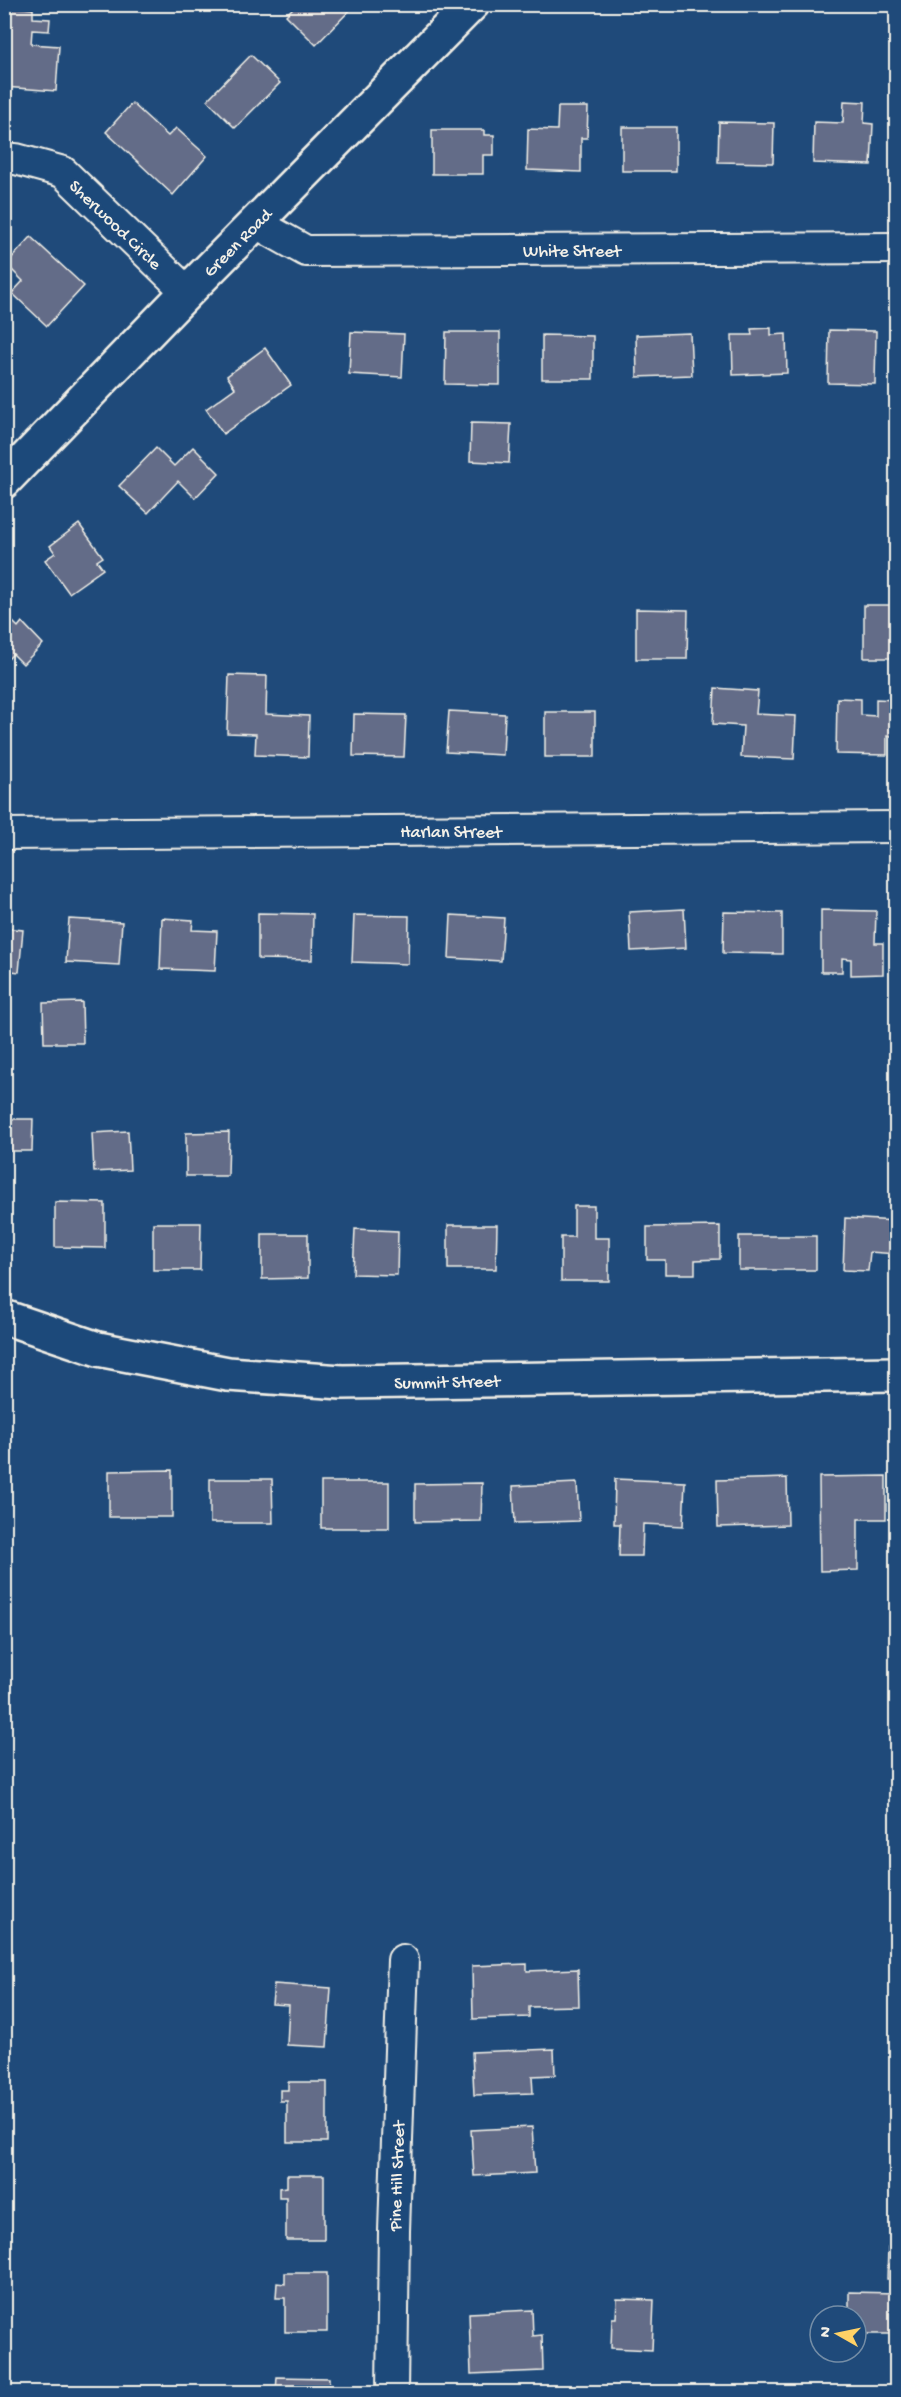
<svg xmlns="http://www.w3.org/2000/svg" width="901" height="2397" font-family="'Gochi Hand',sans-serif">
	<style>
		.building { fill: #646c88; stroke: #f4f1e8; stroke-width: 1.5 }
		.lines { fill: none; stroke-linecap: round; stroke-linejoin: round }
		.minor-casing { stroke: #f4f1e8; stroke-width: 34 }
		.tertiary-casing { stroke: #f4f1e8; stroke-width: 38 }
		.minor { stroke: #1f4a7a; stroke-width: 30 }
		.tertiary { stroke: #1f4a7a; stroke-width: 33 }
		.labels { text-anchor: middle; stroke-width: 4.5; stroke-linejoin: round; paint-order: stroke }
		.street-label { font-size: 18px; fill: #f4f1e8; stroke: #1f4a7a }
	</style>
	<rect width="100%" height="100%" fill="#1f4a7a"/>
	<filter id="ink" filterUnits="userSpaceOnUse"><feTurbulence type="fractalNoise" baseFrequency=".0167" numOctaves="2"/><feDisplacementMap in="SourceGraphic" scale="12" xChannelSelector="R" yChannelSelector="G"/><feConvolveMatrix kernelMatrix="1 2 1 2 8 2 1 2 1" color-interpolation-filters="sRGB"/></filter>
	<g filter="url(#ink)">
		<!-- building -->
		<g class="building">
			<path d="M297 4H356L316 45 286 15Z"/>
			<path d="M12 7 33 9V18L50 19 49 31 32 30 31 44 59 46 56 91 4 87V42L9 43Z"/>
			<path d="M251 55 280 83 235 128 207 100Z"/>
			<path d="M844 101 865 102 864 123 873 124 871 165 813 163 814 122 843 123Z"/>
			<path d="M132 103 168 136 176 128 207 156 173 195 106 132Z"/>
			<path d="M558 107H588L587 138H581V172L527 170 528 129 557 130Z"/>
			<path d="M719 122 774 123 773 163 718 162Z"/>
			<rect x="622" y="127" width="54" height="44"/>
			<path d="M432 130H484V135H494V155H483V174H432Z"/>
			<path d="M31 237 84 286 47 326 12 293 23 281 6 264Z"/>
			<path d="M771 328V335L786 334 787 373 733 375 732 335H752L751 329Z"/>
			<path d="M829 330 876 331 875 384 828 383Z"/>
			<path d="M351 332 404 334 402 377 349 374Z"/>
			<path d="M446 332H500V385L445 384Z"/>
			<path d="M690 333 692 375 637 377 636 335Z"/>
			<path d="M542 335 593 336V379H542Z"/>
			<path d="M265 348 291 385 223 434 206 409 235 388 227 376Z"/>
			<path d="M471 423 511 424 509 463 470 461Z"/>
			<path d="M193 447 219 473 195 498 178 481 148 513 119 486 156 448 174 466Z"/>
			<path d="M79 524 103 557 97 561 103 569 69 593 45 560 55 553 50 546Z"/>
			<rect x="864" y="605" width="32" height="53"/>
			<path d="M636 609 688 610 687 659H636Z"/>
			<path d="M4 613 18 627 22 622 43 644 23 664 13 654 4 663Z"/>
			<path d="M229 675 267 676 266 714 309 716 308 757 255 755 256 734 227 733Z"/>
			<path d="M715 688 758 691 756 714 796 716 794 759 741 757 743 726 713 724Z"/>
			<path d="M837 698 861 699V715L876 716V699L896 700V736H887V755L836 754Z"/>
			<path d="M449 711 505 714 503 755 446 752Z"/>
			<rect x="545" y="712" width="50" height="45"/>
			<path d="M354 714 406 715 404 757 353 756Z"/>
			<path d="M684 909 686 948 631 951 629 912Z"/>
			<path d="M821 910 876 911 875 943H883V974L851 975V959L842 958V972H821Z"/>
			<path d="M724 912 782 913V954L723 953Z"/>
			<path d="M258 913 313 914 312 960 258 959Z"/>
			<path d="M354 915 409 916 408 964 352 962Z"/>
			<path d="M451 915 504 918 501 961 449 958Z"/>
			<path d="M162 918 193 920 192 930 217 931 215 971 160 969Z"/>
			<path d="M69 919 122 922 119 965 66 962Z"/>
			<path d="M4 928 23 930 19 972 4 970Z"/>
			<path d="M82 1002 83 1043H44L43 1003Z"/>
			<path d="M4 1119H33L32 1151H4Z"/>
			<path d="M128 1131 130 1170 94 1172 92 1133Z"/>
			<path d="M229 1132 228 1176H186V1133Z"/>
			<path d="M4 1167H7L8 1207H4Z"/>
			<path d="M55 1202 105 1203V1248L55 1247Z"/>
			<path d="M574 1206H594V1238H609V1281H561V1237H574Z"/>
			<path d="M845 1218 896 1221V1254L870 1252 868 1271 843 1270Z"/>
			<path d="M153 1223H201L200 1270H153Z"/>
			<path d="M448 1225H497L496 1269H448Z"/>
			<path d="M720 1226V1259L695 1260V1274H665V1260H647V1227Z"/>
			<path d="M355 1229 398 1231 397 1275 353 1274Z"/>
			<path d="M262 1234H308V1278L262 1279Z"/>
			<rect x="739" y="1236" width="77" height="34"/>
			<path d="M172 1470V1517H109V1471Z"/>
			<path d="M886 1476V1519H858V1570L820 1571 819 1477Z"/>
			<path d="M787 1478 788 1525 718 1527 717 1480Z"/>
			<path d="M210 1479H272L273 1523H210Z"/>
			<path d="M615 1479 685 1482 683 1526 643 1524 642 1556H619L620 1524H614Z"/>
			<rect x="321" y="1482" width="68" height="46"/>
			<path d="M482 1483 481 1521 415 1522V1484Z"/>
			<path d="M577 1483 579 1521 515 1523 513 1486Z"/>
			<path d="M527 1964V1971L578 1969 579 2006 529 2007V2017L473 2019 472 1966Z"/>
			<path d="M274 1984 331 1988 327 2047 287 2045 289 2005 272 2004Z"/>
			<path d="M554 2049 555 2075 532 2076 533 2093 474 2095 472 2052Z"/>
			<path d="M288 2082H327V2142H287V2101H280V2090H288Z"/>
			<path d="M532 2127 535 2173 474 2176 471 2130Z"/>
			<path d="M287 2175H324V2240H286V2197H279V2188L287 2187Z"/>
			<path d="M888 2247H896V2279H887Z"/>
			<path d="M285 2273H327V2332H285V2298H276L277 2283 285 2284Z"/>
			<path d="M849 2292 896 2293V2334H856V2316H849Z"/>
			<path d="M617 2299 654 2300 652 2350 611 2348 612 2318H616Z"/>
			<path d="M532 2310 533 2336 542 2335 543 2371 471 2374 469 2313Z"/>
			<path d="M277 2377 329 2378V2392H276Z"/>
		</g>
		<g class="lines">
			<defs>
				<g id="minor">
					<path d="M4 159H16L63 172 187 292"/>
					<path d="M256 223 306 251 896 248"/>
					<path d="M4 834 896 827"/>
					<path d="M392 2392 394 2231 403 1960"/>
				</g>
				<g id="tertiary">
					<path d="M4 481 187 292 472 4"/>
					<path d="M4 1317 98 1349 228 1374 342 1382 896 1374"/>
				</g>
			</defs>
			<!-- minor casing -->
			<use href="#minor" class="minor-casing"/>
			<!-- tertiary casing -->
			<use href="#tertiary" class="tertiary-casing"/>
			<!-- minor -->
			<use href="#minor" class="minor"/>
			<!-- tertiary -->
			<use href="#tertiary" class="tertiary"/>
		</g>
	</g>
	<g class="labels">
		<!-- street labels -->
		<g class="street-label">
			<text transform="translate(116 224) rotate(44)" y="6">Sherwood Circle</text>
			<text transform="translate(237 242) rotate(-45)" y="6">Green Road</text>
			<text x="572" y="256">White Street</text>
			<text x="451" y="837">Harlan Street</text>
			<text transform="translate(447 1381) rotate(-1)" y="6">Summit Street</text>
			<text transform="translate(396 2176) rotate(-88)" y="6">Pine Hill Street</text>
		</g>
	</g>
	<!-- margin -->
	<rect width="901" height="2397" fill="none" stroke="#1f4a7a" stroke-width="24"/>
	<rect x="12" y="12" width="877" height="2373" fill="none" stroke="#f4f1e8" stroke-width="2" filter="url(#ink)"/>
	<!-- north arrow -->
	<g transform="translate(838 2334) rotate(279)"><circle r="28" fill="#1f4a7a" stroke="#748da6" stroke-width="1.5"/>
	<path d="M0-4.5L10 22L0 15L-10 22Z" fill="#ffd166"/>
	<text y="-9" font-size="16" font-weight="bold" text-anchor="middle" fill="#f4f1e8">N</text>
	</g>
</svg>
